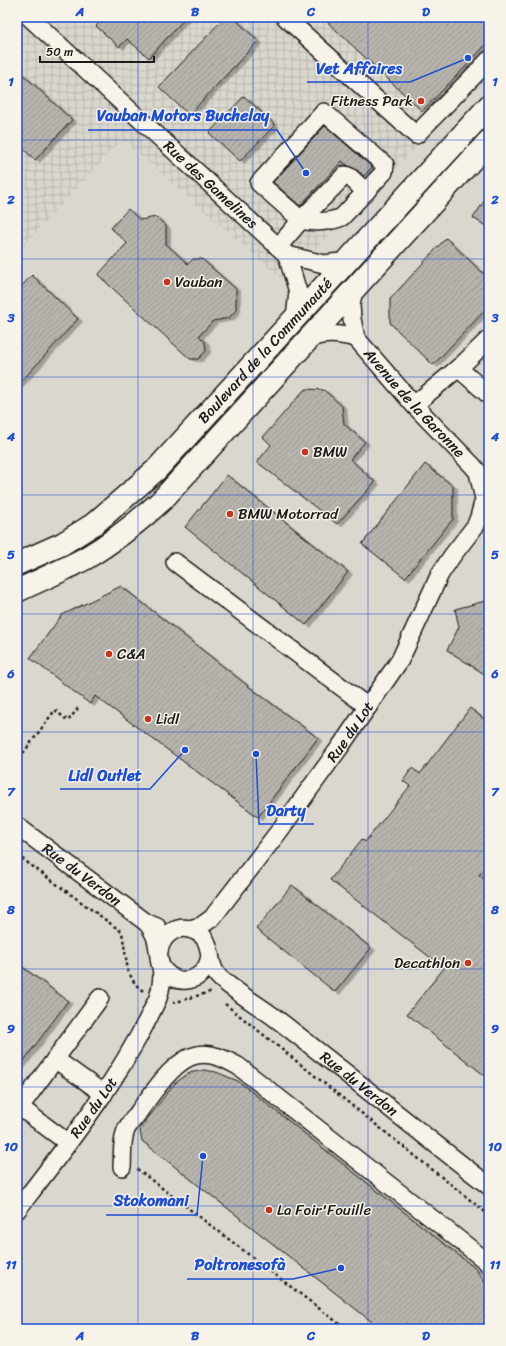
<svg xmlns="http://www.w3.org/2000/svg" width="506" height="1346" font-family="Sriracha,sans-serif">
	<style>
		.built { fill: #dad7ce }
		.industrial { fill: url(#industrial-grid) }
		.building { fill: url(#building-hatch); stroke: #1c1c1c; filter: url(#shadow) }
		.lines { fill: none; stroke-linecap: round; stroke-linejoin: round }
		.minor-casing { stroke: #1c1c1c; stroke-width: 20 }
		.major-casing { stroke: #1c1c1c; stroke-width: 25 }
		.path { stroke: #1c1c1c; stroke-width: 2.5; stroke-dasharray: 3 3; stroke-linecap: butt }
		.minor { stroke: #f7f3e8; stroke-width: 17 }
		.major { stroke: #f7f3e8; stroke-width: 22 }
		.grid { fill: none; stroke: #1d4ed8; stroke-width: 1; stroke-opacity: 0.55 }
		.poi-dot { fill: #c8321e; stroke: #f7f3e8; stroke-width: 1.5 }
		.labels { text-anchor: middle; stroke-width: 3; stroke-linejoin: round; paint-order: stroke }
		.poi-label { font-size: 15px; fill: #1c1c1c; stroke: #f7f3e8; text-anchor: start }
		.street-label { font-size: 15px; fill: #1c1c1c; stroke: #f7f3e8 }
		.leader { fill: none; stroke: #1d4ed8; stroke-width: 1.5 }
		.callout-dot { fill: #1d4ed8; stroke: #f7f3e8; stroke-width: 1.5 }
		.callout-label { font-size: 16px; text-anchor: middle; font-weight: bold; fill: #1d4ed8; stroke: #f7f3e8; stroke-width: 3; stroke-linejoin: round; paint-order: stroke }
		.neatline { fill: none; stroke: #1d4ed8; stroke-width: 1.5 }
		.grid-label { font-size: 13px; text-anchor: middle; font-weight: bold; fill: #1d4ed8 }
	</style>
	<defs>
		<pattern id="industrial-grid" width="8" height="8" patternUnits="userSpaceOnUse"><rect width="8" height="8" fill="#dad7ce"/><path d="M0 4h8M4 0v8" fill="none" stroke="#bab8b0"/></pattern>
		<pattern id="building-hatch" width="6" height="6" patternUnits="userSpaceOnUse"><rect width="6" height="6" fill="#b6b4ac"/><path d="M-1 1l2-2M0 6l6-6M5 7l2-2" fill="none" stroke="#9c9a93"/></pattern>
		<filter id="shadow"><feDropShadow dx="4.5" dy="2.5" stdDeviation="0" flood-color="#0004"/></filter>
	</defs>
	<rect width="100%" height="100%" fill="#eae6dc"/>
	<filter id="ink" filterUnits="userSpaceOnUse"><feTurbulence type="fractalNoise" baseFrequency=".025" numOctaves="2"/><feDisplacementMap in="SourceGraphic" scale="8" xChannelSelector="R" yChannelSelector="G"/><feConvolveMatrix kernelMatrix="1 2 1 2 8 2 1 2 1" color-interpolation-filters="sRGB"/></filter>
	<g filter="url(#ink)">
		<!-- built -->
		<path class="built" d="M489 74V1329H17V253L122 140 284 281Z"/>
		<!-- industrial -->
		<path class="industrial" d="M17 17H489V74L284 281 122 140 17 253Z"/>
		<!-- building -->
		<g class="building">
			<path d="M104 17H186L149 58 127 39 119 47 96 26Z"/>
			<path d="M225 17H233L258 41 189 115 159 87Z"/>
			<path d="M322 17H489V41L470 62 422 111Z"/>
			<path d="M17 69 72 120 35 160 17 143Z"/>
			<path d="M244 96 275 125 240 161 209 133Z"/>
			<path d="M325 126 372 167 364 176 357 170 347 165 342 161 300 206 273 182Z"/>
			<path d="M489 194V228L473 218Z"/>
			<path d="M128 209 140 220 156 217 166 226V244L188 264 193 259H202L236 289V310L229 318 213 321 199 336 205 342 206 351 198 359H190L98 275 127 243 111 228Z"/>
			<path d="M446 238 489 279V306L433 365 390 323V299Z"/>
			<path d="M32 275 78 319 17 386V291Z"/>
			<path d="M307 389 324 390 342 406 344 424 365 442 350 459 375 482 337 524 257 462 271 445 263 437 304 390Z"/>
			<path d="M425 464 453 486V519L405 578 362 544Z"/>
			<path d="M227 475 348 572 306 625 185 527Z"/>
			<path d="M121 586 252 689 318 738 258 817 95 696 90 704 30 658 62 615Z"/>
			<path d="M489 600V677L447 650 459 627 455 609Z"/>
			<path d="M470 708 489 723V863L479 875 489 883V1079L407 1014 444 968 330 880 362 839 365 842 410 786 403 781 412 768 420 774Z"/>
			<path d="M292 885 371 948 335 992 256 929Z"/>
			<path d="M17 963 68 1001 17 1070Z"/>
			<path d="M204 1070 216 1072 238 1081 476 1269 489 1289V1329H381L142 1141 140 1131 141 1127 174 1084 189 1073Z"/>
		</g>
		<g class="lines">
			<defs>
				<g id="minor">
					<path id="s1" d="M29 17 287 255"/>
					<path d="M285 17 416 135 489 60"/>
					<path d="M301 220 345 175 350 177 366 192"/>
					<path d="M278 247 301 220 259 183 324 112 385 165 384 172 342 217C331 222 313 223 301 220"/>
					<path id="s2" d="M354 289 351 305 352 319 356 338 414 405 473 466 478 472 483 495"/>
					<path d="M295 318 298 292 287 255 324 264 348 261"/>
					<path d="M308 339C325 332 339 334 356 338"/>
					<path d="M458 368 489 395"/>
					<path d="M414 405 463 364 489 339"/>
					<path d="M175 562 368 707"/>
					<path id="s3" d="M17 826 147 923 157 927"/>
					<path id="s4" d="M190 929 201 926 212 918 280 830 340 747 400 660 440 574 452 556 476 525 479 517 483 503"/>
					<path id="s5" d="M159 951C162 934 178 923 195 931 211 938 208 953 213 967 215 973 220 979 226 983 242 996 261 1007 278 1020 299 1036 320 1053 342 1070 391 1109 440 1148 489 1186"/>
					<path d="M161 966C175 990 208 982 210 954"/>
					<path d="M55 1059 104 1094"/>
					<path d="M17 1105 68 1143"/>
					<path d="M20 1107 100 998"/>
					<path d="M122 1167C123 1155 121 1142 126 1130 129 1123 136 1117 140 1110 153 1093 174 1059 197 1055 211 1052 225 1059 238 1066L486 1261 489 1265"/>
					<path id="s6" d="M17 1210C69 1143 123 1075 158 998 161 988 163 977 161 967 160 963 159 961 159 957 157 942 157 936 147 923"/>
				</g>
				<g id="major">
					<path id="s7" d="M17 564 62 544 94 524 156 470 489 106"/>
					<path d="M17 591C40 580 64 570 86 558 113 542 138 522 161 501L489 141"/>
				</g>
			</defs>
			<!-- minor casing -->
			<use href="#minor" class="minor-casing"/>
			<!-- major casing -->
			<use href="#major" class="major-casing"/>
			<!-- path -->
			<g class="path">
				<path d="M17 755 24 752 55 710 68 721 79 707"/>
				<path d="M17 855 122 932 128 971 135 984 143 991"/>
				<path d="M173 1003 210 992 212 994"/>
				<path d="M225 1004 489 1215"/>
				<path d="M137 1169 346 1329"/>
			</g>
			<!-- minor -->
			<use href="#minor" class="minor"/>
			<!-- major -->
			<use href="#major" class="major"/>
		</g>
	</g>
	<!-- grid -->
	<path class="grid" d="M138 17V1329M253 17V1329M368 17V1329M17 140H489M17 259H489M17 377H489M17 495H489M17 614H489M17 732H489M17 851H489M17 969H489M17 1087H489M17 1206H489"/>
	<!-- markers -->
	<g class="poi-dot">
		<circle cx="421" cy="101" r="4"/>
		<circle cx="167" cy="282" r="4"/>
		<circle cx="305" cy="452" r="4"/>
		<circle cx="230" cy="514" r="4"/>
		<circle cx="109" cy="654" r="4"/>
		<circle cx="148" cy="719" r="4"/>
		<circle cx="468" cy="963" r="4"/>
		<circle cx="269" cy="1210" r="4"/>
	</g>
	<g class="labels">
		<!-- poi labels -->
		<g class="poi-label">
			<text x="413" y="106" text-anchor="end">Fitness Park</text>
			<text x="175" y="287">Vauban</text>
			<text x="313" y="457">BMW</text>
			<text x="238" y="519">BMW Motorrad</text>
			<text x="117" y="659">C&amp;A</text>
			<text x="156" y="724">Lidl</text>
			<text x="460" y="968" text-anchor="end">Decathlon</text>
			<text x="277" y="1215">La Foir'Fouille</text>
		</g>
		<!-- street labels -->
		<g class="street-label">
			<text dy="5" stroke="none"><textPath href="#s1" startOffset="247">Rue des Gamelines</textPath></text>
			<text dy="5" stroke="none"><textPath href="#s7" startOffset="331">Boulevard de la Communauté</textPath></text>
			<text dy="5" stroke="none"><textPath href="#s2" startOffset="137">Avenue de la Garonne</textPath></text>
			<text dy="5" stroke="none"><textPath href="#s4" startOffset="257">Rue du Lot</textPath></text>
			<text dy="5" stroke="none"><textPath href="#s3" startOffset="81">Rue du Verdon</textPath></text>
			<text dy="5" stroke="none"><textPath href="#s5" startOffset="278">Rue du Verdon</textPath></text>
			<text dy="5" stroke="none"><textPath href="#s6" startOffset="128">Rue du Lot</textPath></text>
		</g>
	</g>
	<!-- callouts -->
	<path class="leader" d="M468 58L410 82H307M306 173L277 130H88M185 750L150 789H60M256 754L259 824H314M203 1156L197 1215H106M341 1268L293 1279H187"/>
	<g class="callout-dot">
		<circle cx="468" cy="58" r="4"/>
		<circle cx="306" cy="173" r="4"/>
		<circle cx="185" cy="750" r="4"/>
		<circle cx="256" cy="754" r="4"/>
		<circle cx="203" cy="1156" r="4"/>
		<circle cx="341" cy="1268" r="4"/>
	</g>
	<g class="callout-label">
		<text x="359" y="74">Vet Affaires</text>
		<text x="183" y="121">Vauban Motors Buchelay</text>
		<text x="105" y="781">Lidl Outlet</text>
		<text x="286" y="816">Darty</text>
		<text x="151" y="1206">Stokomani</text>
		<text x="240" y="1270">Poltronesofà</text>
	</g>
	<!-- margin -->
	<rect width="506" height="1346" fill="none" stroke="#f7f3e8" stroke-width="44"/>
	<!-- scale -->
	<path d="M40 56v6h114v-6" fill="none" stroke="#1c1c1c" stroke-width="2"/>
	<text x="46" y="56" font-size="12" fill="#1c1c1c" stroke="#f7f3e8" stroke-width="3" paint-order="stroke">50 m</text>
	<rect x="22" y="22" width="462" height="1302" class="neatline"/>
	<g class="grid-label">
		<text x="80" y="16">A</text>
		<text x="195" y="16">B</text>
		<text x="311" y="16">C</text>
		<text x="426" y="16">D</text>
		<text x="11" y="86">1</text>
		<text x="495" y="86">1</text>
		<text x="11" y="204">2</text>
		<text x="495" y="204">2</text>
		<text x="11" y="322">3</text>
		<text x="495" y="322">3</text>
		<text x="11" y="441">4</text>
		<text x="495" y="441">4</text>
		<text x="11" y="559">5</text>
		<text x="495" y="559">5</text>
		<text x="11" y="678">6</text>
		<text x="495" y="678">6</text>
		<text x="11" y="796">7</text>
		<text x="495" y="796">7</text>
		<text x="11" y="914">8</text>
		<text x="495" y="914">8</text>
		<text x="11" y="1033">9</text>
		<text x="495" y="1033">9</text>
		<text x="11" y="1151">10</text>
		<text x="495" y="1151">10</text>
		<text x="11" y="1269">11</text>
		<text x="495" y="1269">11</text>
		<text x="80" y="1340">A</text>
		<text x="195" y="1340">B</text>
		<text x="311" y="1340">C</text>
		<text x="426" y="1340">D</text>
	</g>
</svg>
